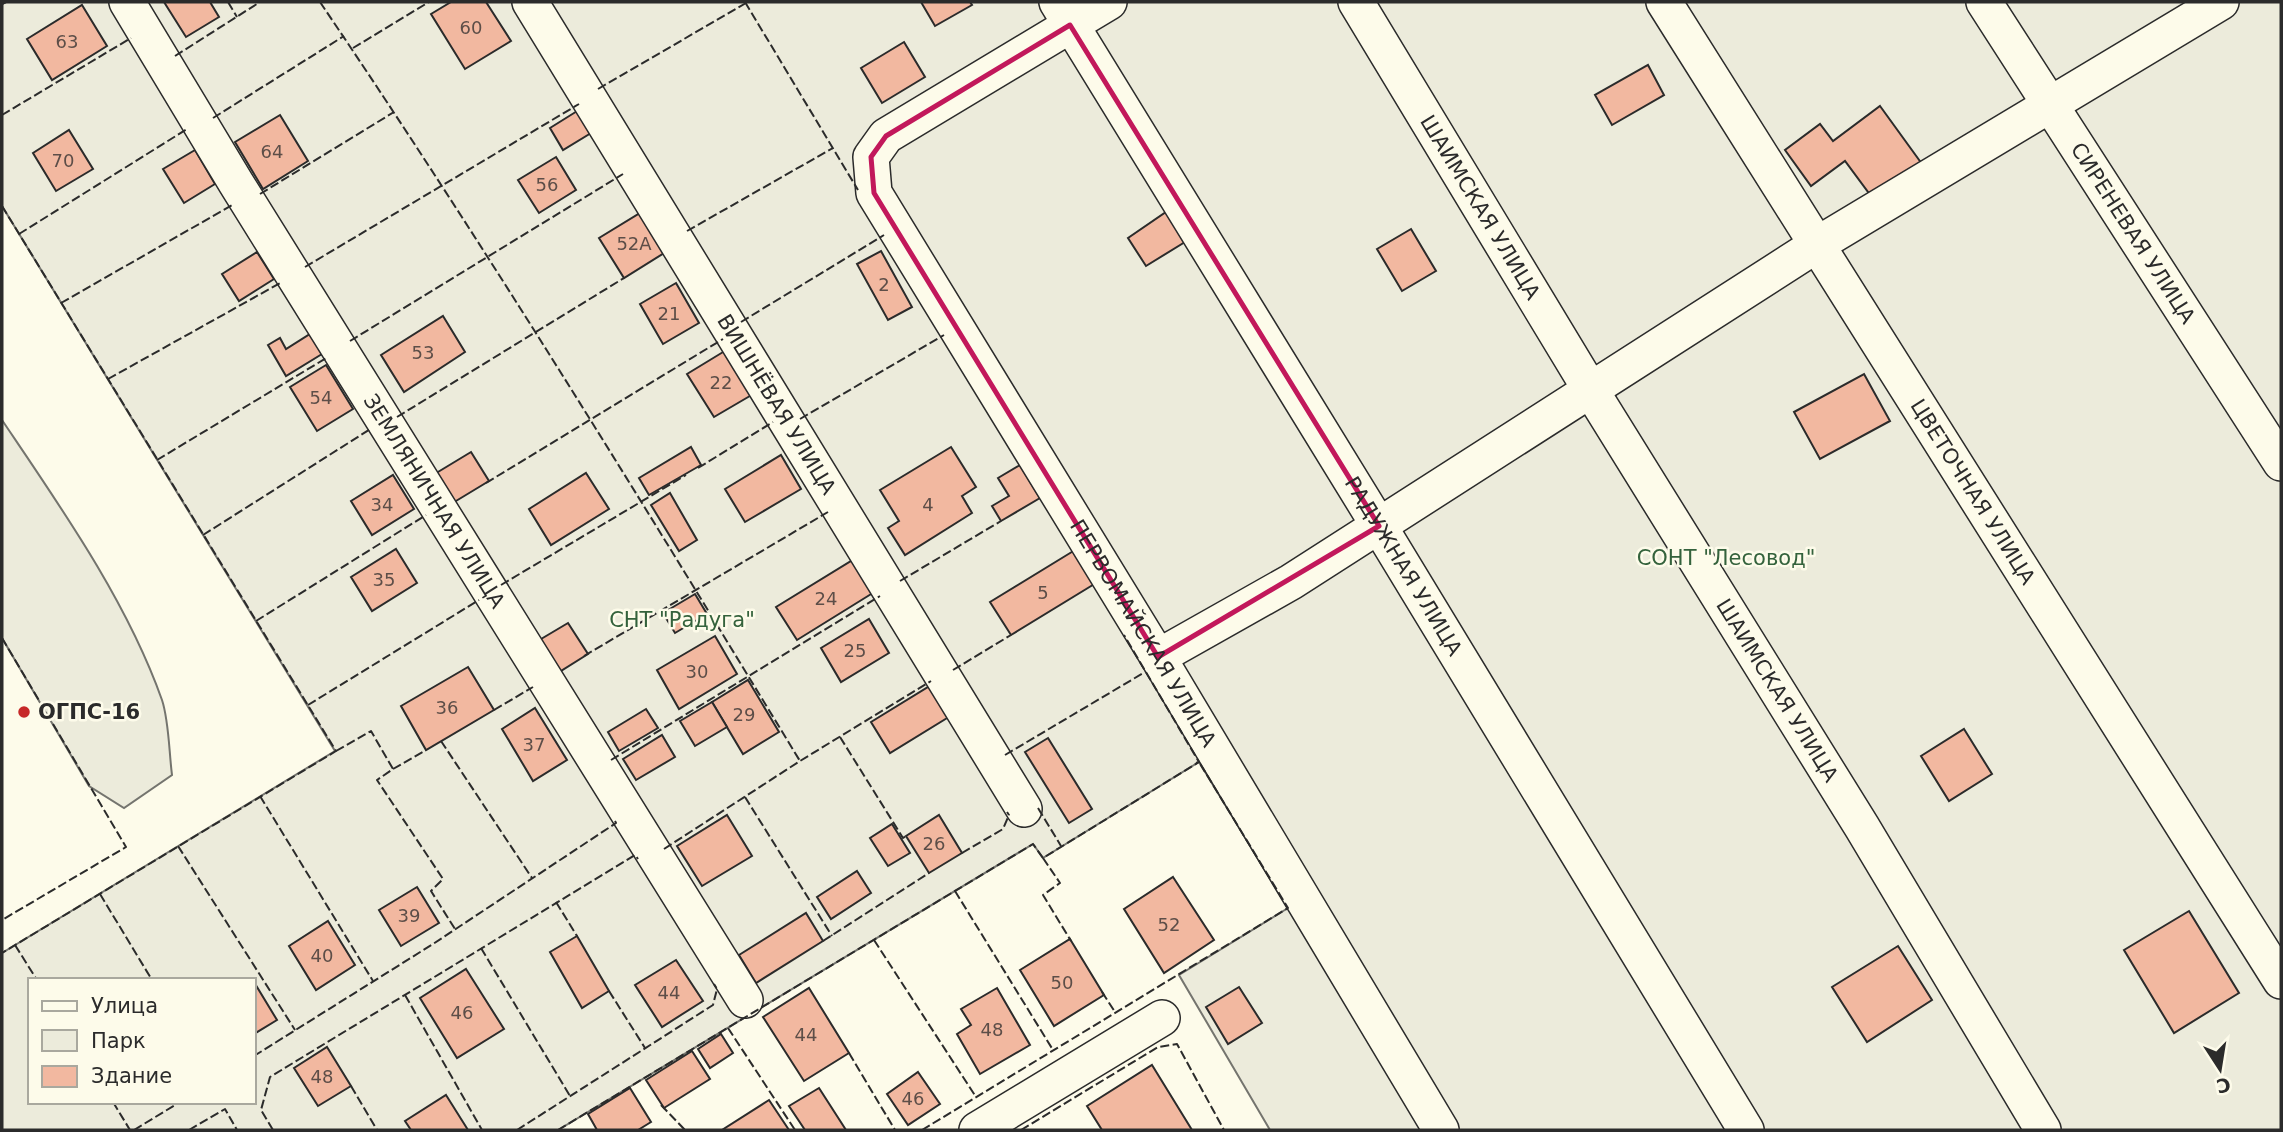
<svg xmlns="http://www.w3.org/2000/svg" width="2283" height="1132" font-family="'DejaVu Sans',sans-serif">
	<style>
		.green { fill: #ecebdb; stroke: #74746e; stroke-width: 2; fill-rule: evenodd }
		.building { fill: #f2b8a0; stroke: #2b2b2b; stroke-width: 2 }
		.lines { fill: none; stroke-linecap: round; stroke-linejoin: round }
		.minor-casing { stroke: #2b2b2b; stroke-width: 38 }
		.minor { stroke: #fdfbea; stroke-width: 35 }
		.fence { stroke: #2b2b2b; stroke-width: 2; stroke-dasharray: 9 3.5; stroke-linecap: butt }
		.marked { fill: none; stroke: #c2185b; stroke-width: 5; stroke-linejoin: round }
		.poi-dot { fill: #c62828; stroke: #fdfbea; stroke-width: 2.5 }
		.labels { text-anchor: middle; stroke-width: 5; stroke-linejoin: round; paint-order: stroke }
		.number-label { font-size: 18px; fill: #5d4e48 }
		.street-label { font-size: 21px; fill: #2b2b2b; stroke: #fdfbea }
		.park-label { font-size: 21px; fill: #34623c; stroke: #fdfbea }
		.poi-label { font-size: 21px; font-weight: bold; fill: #2b2b2b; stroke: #fdfbea; text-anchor: start }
	</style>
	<rect width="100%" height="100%" fill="#fdfbea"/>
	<!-- green -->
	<g class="green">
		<path d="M6 2H2281V1130H1270L1179 975 1288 908 1199 762 1043 858 1033 844 558 1130H2V953L335 751 2 206V4ZM30 980H254V1102H30Z"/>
		<path d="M2 420C60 506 127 601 162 700 169 721 169 752 172 775L124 808 89 786 2 638Z"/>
	</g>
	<!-- building -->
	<g class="building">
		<path d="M164 2H210L219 17 186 37Z"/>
		<path d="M451 2H486L511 41 465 69 431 14Z"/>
		<path d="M921 2H970L972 5 935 26Z"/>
		<path d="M82 5 107 46 52 80 27 39Z"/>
		<path d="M904 42 925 77 882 103 861 68Z"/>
		<path d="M1648 65 1664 95 1612 125 1595 95Z"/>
		<path d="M1880 106 1922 164 1874 200 1845 161 1811 186 1785 150 1820 124 1833 141Z"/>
		<path d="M582 108 596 130 563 150 550 128Z"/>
		<path d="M280 115 308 161 263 189 235 142Z"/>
		<path d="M69 130 93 169 56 191 33 153Z"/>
		<path d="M195 150 215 184 184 203 163 169Z"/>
		<path d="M556 157 576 190 539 213 518 180Z"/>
		<path d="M645 210 669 250 624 278 599 238Z"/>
		<path d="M1166 212 1185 242 1146 266 1128 238Z"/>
		<path d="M1411 229 1436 271 1402 291 1377 249Z"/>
		<path d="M881 251 912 307 888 320 857 264Z"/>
		<path d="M257 252 274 279 239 301 222 274Z"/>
		<path d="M676 283 699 323 663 344 640 304Z"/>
		<path d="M443 316 465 352 404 392 381 355Z"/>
		<path d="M310 334 322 354 286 376 268 345 280 338 286 349Z"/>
		<path d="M728 349 755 393 714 417 687 374Z"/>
		<path d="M326 365 353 409 317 431 290 387Z"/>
		<path d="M1864 374 1890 421 1820 459 1794 412Z"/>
		<path d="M691 447 701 465 649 495 639 478Z"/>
		<path d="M951 447 976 487 962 496 972 513 905 555 888 528 899 521 880 490Z"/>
		<path d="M471 452 489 481 451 504 433 475Z"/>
		<path d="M781 455 801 489 745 522 725 489Z"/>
		<path d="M1020 465 1040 498 1001 521 992 506 1009 496 998 478Z"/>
		<path d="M586 473 609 509 551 545 529 509Z"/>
		<path d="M393 475 414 509 372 535 351 501Z"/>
		<path d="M670 493 697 540 679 551 651 505Z"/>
		<path d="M396 549 417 583 372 611 351 577Z"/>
		<path d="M1075 550 1096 583 1011 635 990 602Z"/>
		<path d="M856 558 876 591 797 640 776 607Z"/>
		<path d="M695 594 707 614 675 633 663 613Z"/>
		<path d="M869 619 889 653 841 682 821 648Z"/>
		<path d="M568 623 588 654 556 674 536 642Z"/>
		<path d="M715 636 737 674 679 709 657 670Z"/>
		<path d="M468 667 494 710 426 750 401 706Z"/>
		<path d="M748 680 779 732 743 754 712 702Z"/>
		<path d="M933 684 952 715 890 753 871 722Z"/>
		<path d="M712 702 727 727 695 746 680 721Z"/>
		<path d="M535 708 567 760 533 781 502 729Z"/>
		<path d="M646 709 658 728 619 751 608 732Z"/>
		<path d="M1964 729 1992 774 1949 801 1921 756Z"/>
		<path d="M662 735 675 757 636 780 623 759Z"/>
		<path d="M1048 738 1092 809 1069 823 1025 752Z"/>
		<path d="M727 815 752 856 702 886 677 846Z"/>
		<path d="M939 815 962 853 929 873 906 836Z"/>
		<path d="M892 824 910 853 888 866 870 838Z"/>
		<path d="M857 871 871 893 831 919 817 897Z"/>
		<path d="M1173 877 1214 940 1164 973 1124 909Z"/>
		<path d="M417 887 439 923 401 946 379 910Z"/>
		<path d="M2189 911 2239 993 2174 1033 2124 950Z"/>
		<path d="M806 913 823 941 756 983 739 955Z"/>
		<path d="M328 921 355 965 316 990 289 946Z"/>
		<path d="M577 936 609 991 582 1008 550 952Z"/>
		<path d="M1070 939 1104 995 1054 1026 1020 970Z"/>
		<path d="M1898 946 1932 1000 1867 1042 1832 987Z"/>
		<path d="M676 960 703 1001 662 1027 635 985Z"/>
		<path d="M466 969 504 1029 457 1058 420 998Z"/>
		<path d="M254 982 277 1020 254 1034Z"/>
		<path d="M1239 987 1262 1023 1228 1044 1206 1007Z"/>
		<path d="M809 988 849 1053 804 1081 763 1017Z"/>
		<path d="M997 988 1030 1045 980 1074 957 1034 971 1025 961 1009Z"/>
		<path d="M721 1034 733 1053 710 1068 698 1049Z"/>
		<path d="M327 1047 351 1086 318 1106 294 1068Z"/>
		<path d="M692 1051 710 1079 664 1108 646 1080Z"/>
		<path d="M1152 1065 1192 1130H1102L1087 1106Z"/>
		<path d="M918 1072 940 1104 908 1125 887 1094Z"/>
		<path d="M630 1088 651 1122 638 1130H597L588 1114Z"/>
		<path d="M819 1088 846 1130H805L789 1106Z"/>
		<path d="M446 1095 468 1130H411L405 1121Z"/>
		<path d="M769 1100 789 1130H722Z"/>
	</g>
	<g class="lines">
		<defs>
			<g id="minor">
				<path id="s1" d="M127 2 236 183 745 1000"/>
				<path id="s2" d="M530 2 1024 809"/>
				<path id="s3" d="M1057 2 1379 526 1746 1130"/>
				<path id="s4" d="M1109 2 886 136 871 157 874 193 1158 657 1441 1130"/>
				<path id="s5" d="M1356 2 1590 389 1862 827 2043 1130"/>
				<path id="s6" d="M1664 2 2281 981"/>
				<path id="s7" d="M1984 2 2281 463"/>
				<path d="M1158 657 1291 582 1818 244 2221 2"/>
				<path d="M977 1130 1162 1018"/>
			</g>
		</defs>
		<!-- minor casing -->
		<use href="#minor" class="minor-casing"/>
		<!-- minor -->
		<use href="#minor" class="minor"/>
		<!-- fence -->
		<g class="fence">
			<path d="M228 2 237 17"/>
			<path d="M320 2C488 250 644 505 800 761"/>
			<path d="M745 2 858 190"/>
			<path d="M2 4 6 2"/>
			<path d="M353 48 429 2"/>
			<path d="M175 56 260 2"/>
			<path d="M598 89 746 3"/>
			<path d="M2 115 131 38"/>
			<path d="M213 118 344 36"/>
			<path d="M260 194 394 112"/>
			<path d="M2 206 336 751 2 953"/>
			<path d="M687 231 833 148"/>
			<path d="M19 234 187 129"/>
			<path d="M305 267 579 104"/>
			<path d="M61 303 234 204"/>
			<path d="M741 322 884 235"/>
			<path d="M350 341 623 174"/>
			<path d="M108 379 282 282"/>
			<path d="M397 417 624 278"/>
			<path d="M800 419 944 335"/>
			<path d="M157 460 328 357"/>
			<path d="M698 468 773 422"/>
			<path d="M486 483 723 339"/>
			<path d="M203 535 372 428"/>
			<path d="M900 581 1001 521"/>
			<path d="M501 585 686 475"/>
			<path d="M256 621 426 515"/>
			<path d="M2 638 126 847 2 920"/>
			<path d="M584 656 828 512"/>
			<path d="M953 670 1011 635"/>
			<path d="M308 705 479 600"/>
			<path d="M494 710 533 687"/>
			<path d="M840 737 903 838 906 836"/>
			<path d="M441 741 532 878"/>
			<path d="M336 751 371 731 393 769 377 780 443 879 431 891 455 929"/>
			<path d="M1005 755 1145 672"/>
			<path d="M611 760 880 596"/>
			<path d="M393 769 426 750"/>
			<path d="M260 796 373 981"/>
			<path d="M745 797 832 936"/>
			<path d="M1038 808 1061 846"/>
			<path d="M178 846 295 1030"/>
			<path d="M664 849 800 761 931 681"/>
			<path d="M962 853 1003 829 1009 815 1007 812"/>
			<path d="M1043 858 1060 883 1043 895 1071 941"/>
			<path d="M955 891 1053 1050"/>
			<path d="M100 894 152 980"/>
			<path d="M556 902 577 936"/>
			<path d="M874 940 976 1097"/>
			<path d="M823 941 929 873"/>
			<path d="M15 945 37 980"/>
			<path d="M481 948 570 1096"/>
			<path d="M609 991 645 1048"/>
			<path d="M1102 992 1115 1012"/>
			<path d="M405 995 482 1130"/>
			<path d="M728 1028 795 1130"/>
			<path d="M849 1053 895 1130"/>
			<path d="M254 1056 433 944 616 823 615 821"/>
			<path d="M351 1086 377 1130"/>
			<path d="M113 1102 130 1130"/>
			<path d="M661 1105 685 1130"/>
			<path d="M134 1130 180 1102"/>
			<path d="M189 1130 225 1109 237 1130"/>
			<path d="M273 1130 261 1110 270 1077 635 855 638 859"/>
			<path d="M517 1130 713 1005 717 989 714 984"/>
			<path d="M558 1130 1033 844 1043 858 1199 762 1124 635"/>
			<path d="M922 1130 1288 908 1199 762 1196 763"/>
			<path d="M1021 1130 1158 1047 1177 1044 1224 1130"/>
		</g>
	</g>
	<!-- marked area -->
	<path class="marked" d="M1070 25 1379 526 1158 657 874 193 871 157 886 136Z"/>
	<!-- markers -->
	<circle class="poi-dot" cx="24" cy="712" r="7"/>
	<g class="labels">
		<!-- number labels -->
		<g class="number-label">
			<text x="471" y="34">60</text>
			<text x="67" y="48">63</text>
			<text x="272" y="158">64</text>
			<text x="63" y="167">70</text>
			<text x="547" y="191">56</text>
			<text x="634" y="250">52А</text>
			<text x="884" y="291">2</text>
			<text x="669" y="320">21</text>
			<text x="423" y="359">53</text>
			<text x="721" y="389">22</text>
			<text x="321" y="404">54</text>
			<text x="382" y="511">34</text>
			<text x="928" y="511">4</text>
			<text x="384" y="586">35</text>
			<text x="1043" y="599">5</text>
			<text x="826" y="605">24</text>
			<text x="855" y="657">25</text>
			<text x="697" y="678">30</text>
			<text x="447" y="714">36</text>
			<text x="744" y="721">29</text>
			<text x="534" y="751">37</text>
			<text x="934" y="850">26</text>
			<text x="409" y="922">39</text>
			<text x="1169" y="931">52</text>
			<text x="322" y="962">40</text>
			<text x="1062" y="989">50</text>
			<text x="669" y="999">44</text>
			<text x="462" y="1019">46</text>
			<text x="992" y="1036">48</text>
			<text x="806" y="1041">44</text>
			<text x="322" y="1083">48</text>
			<text x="913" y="1105">46</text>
		</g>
		<!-- street labels -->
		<g class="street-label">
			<text dy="7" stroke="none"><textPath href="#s5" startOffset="240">ШАИМСКАЯ УЛИЦА</textPath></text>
			<text dy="7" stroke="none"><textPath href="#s7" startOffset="275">СИРЕНЕВАЯ УЛИЦА</textPath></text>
			<text dy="7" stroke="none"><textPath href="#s2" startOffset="472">ВИШНЁВАЯ УЛИЦА</textPath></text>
			<text dy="7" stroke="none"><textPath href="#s6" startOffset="579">ЦВЕТОЧНАЯ УЛИЦА</textPath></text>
			<text dy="7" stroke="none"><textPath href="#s1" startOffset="586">ЗЕМЛЯНИЧНАЯ УЛИЦА</textPath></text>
			<text dy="7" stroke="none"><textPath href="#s3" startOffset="662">РАДУЖНАЯ УЛИЦА</textPath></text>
			<text dy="7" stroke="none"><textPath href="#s4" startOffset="838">ПЕРВОМАЙСКАЯ УЛИЦА</textPath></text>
			<text dy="7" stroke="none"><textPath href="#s5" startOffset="807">ШАИМСКАЯ УЛИЦА</textPath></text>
		</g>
		<!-- park labels -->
		<g class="park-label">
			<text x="1726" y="565">СОНТ "Лесовод"</text>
			<text x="682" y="627">СНТ "Радуга"</text>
		</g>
		<!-- poi labels -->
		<g class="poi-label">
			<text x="38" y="719">ОГПС-16</text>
		</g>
	</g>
	<!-- border -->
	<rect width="2283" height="1132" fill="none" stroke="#2b2b2b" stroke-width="7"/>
	<!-- legend -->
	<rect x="28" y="978" width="228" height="126" fill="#fdfbea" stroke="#a9a89e" stroke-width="2"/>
	<rect x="42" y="1001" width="35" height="10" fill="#fdfbea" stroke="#a9a89e" stroke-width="2"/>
	<text x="91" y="1013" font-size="21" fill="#2b2b2b">Улица</text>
	<rect x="42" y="1030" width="35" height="21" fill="#ecebdb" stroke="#a9a89e" stroke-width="2"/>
	<text x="91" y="1048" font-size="21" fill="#2b2b2b">Парк</text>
	<rect x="42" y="1066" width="35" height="21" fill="#f2b8a0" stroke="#a9a89e" stroke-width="2"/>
	<text x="91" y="1083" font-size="21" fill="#2b2b2b">Здание</text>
	<!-- north arrow -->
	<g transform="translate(2220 1069) rotate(168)" stroke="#fdfbea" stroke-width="5" paint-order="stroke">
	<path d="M0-5L12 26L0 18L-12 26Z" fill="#2b2b2b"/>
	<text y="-10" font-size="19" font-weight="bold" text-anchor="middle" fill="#2b2b2b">С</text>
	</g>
</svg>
